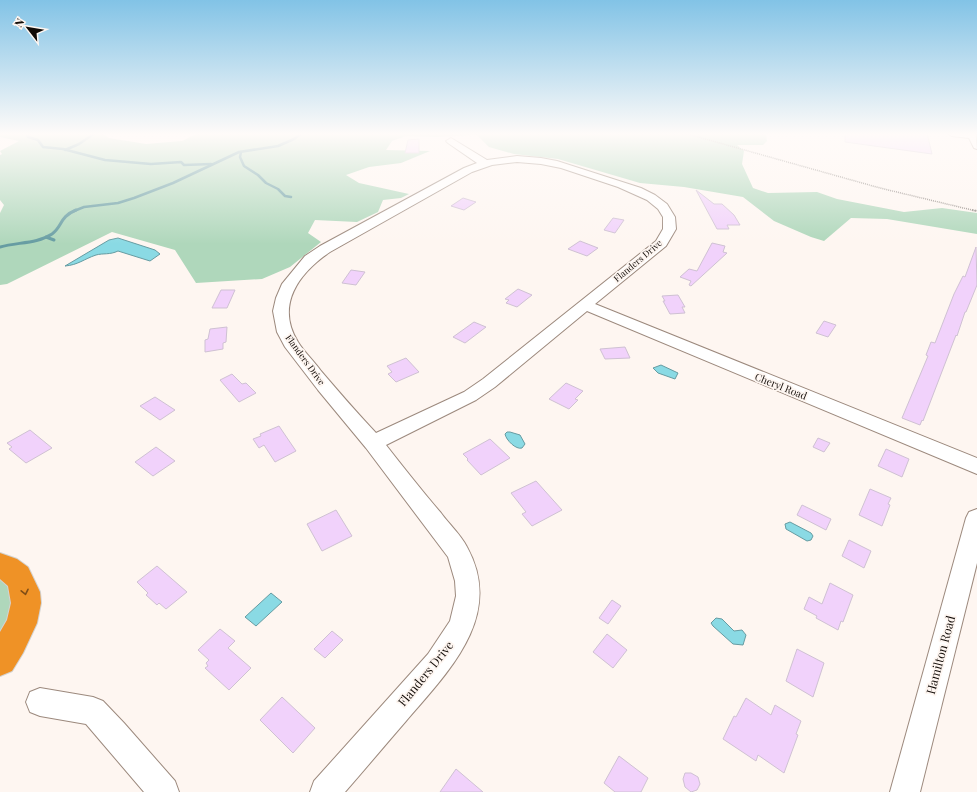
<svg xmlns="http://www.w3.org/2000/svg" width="977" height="792" font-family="'Playfair Display',serif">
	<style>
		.green { fill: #afd7bb }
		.water { fill: #8adae4; stroke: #669ca2 }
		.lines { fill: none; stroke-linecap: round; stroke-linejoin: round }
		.stream-far1 { stroke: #669ca2; stroke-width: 2.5 }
		.stream { stroke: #669ca2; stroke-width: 3 }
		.building { fill: #f1d2fb; stroke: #cfc1d3 }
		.minor-casing { stroke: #9c897d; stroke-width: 2 }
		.highway-casing { stroke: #d4d3d2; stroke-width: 2 }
		.path-far1 { stroke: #8f8883; stroke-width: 1.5; stroke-dasharray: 1 1; stroke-linecap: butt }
		.path { stroke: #8f8883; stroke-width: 2; stroke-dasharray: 1.5 1.5; stroke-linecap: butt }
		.minor { fill: #fff; fill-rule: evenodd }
		.highway { fill: #ef9226; fill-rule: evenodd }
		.oneway { stroke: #804e16 }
		.labels { text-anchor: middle; stroke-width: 3.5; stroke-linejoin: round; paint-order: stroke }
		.far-street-label { font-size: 9px; fill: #110b07; stroke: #fef6f1 }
		.street-label { font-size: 10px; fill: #110b07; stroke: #fef6f1 }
		.near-street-label { font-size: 12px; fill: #110b07; stroke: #fef6f1 }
	</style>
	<rect width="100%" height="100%" fill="#fef6f1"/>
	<!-- green -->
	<g class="green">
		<path d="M0 133H102L109 138 146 144 182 141 198 133H766L767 141 763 145H737L744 151 742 164 753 188 768 193 817 192 837 199 904 212 942 208 977 213V234L887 219 851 218 824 241 811 237 774 221 743 197 684 187 640 183 558 159 514 154 489 147 477 135 437 137 406 136 392 141 386 150 430 151 401 163 369 167 346 175 359 183 409 194 401 198 383 200 378 212 357 222 315 220 308 233 321 242 290 267 262 279 196 283 175 250 112 232 7 284 0 285V213L4 205 0 200V155L2 154 0 151 19 141 0 137Z"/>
		<path d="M0 577 7 582 16 600 0 645Z"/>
	</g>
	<!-- water -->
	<g class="water">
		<path d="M118 238 155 250 160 254 150 261 118 251C110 255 103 253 96 255 84 259 78 265 65 266L109 240Z"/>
		<path d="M661 365 678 373 675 379 658 373 653 368Z"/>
		<path d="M507 432H510L520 435 525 444 522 448C516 450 506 440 505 434Z"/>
		<path d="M790 522 811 533 813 536 811 540 807 541 786 529 785 524Z"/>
		<path d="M271 593 282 602 256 626 245 617Z"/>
		<path d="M716 618 722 619 734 631 742 630 746 635 743 645 733 644 713 626 711 623Z"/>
	</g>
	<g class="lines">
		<!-- stream-far1 -->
		<g class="stream-far1">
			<path d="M27 133 28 137 38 140 43 147 63 149 105 160 151 164 181 162 184 165 211 164"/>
			<path d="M65 150 79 144 95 133"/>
			<path d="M241 152 240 157 244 166 258 175 266 183 278 189 285 196 291 197"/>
			<path d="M74 211 84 207 118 203 134 198 173 183 239 152 278 146 294 139 302 133"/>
		</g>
		<!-- stream -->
		<g class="stream">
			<path d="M46 237 54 240"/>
			<path d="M0 247C17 242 37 244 52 234 63 226 59 217 76 210"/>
		</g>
	</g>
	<!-- building -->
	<g class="building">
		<path d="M845 133H927L932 154 845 142Z"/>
		<path d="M419 139V153H405L408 140Z"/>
		<path d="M696 190 714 204H722L734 215 740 225H727L729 229H717Z"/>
		<path d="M463 198 476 202 464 210 451 206Z"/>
		<path d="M613 218 624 220 615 233 604 230Z"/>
		<path d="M580 241 598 248 587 256 568 249Z"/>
		<path d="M712 243 725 246 723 252 727 253 691 286 689 285 691 281 680 277 689 269 697 271Z"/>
		<path d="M976 247 977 285 966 312H965L957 336 956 335 923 421 922 420 920 425 902 418 928 356 926 355 931 342 935 343 954 294 963 276 965 277Z"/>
		<path d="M351 270 365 272 356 285 342 283Z"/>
		<path d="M518 289 532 295 517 307 506 303 509 300 505 299Z"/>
		<path d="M221 290H235L227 308H212Z"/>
		<path d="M678 295 685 307H682L685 313 670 314 663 301H665L662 296Z"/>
		<path d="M824 321 836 325 828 337 816 333Z"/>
		<path d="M474 322 486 327 465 343 453 337Z"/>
		<path d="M227 327 226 342 223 343V349L205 352V340L208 339 210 329Z"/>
		<path d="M625 347 630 358 605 359 600 349Z"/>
		<path d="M406 358 419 372 396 382 388 374 392 372 387 366Z"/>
		<path d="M232 374 242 384 246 383 256 393 239 402 220 380Z"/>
		<path d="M566 383 583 391 575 399 578 400 569 409 549 399Z"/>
		<path d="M155 397 175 410 160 420 140 406Z"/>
		<path d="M279 426 296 451 275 462 264 445 259 448 253 439 261 436 260 434Z"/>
		<path d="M30 430 52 448 26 463 9 449 12 447 7 443Z"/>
		<path d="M818 438 830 443 824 452 813 447Z"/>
		<path d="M490 439 510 458 481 475 467 460 468 459 463 454Z"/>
		<path d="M156 447 175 461 153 476 135 462Z"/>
		<path d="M886 449 909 459 902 477 878 466Z"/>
		<path d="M536 481 562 510 532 526 522 514 526 512 511 493Z"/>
		<path d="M870 489 891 498 888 504 890 505 882 526 859 515Z"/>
		<path d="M802 505 831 519 826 530 797 515Z"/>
		<path d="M336 510 352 536 322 551 307 524Z"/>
		<path d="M849 540 871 551 864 568 842 556Z"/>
		<path d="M157 566 187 592 166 609 159 603 157 605 146 595 148 593 137 582Z"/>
		<path d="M830 583 853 595 843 622 841 621 838 630 816 618 817 616 804 609 809 597 822 604Z"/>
		<path d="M612 600 621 606 608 624 599 618Z"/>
		<path d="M220 629 235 641 228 648 251 668 229 690 205 668 208 666 206 663 209 660 198 650Z"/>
		<path d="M332 631 343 640 325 658 314 649Z"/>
		<path d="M607 634 627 650 613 668 593 652Z"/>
		<path d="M797 649 824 663 813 697 786 681Z"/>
		<path d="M282 697 315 728 293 753 260 720Z"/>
		<path d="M746 698 771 715 775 705 801 721 796 734 798 735 784 773 758 755 756 761 723 739 734 716 736 717Z"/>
		<path d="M619 756 648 778 641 792H615L604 783Z"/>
		<path d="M456 769 483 792H440Z"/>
		<path d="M685 773H691L698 777 700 784 697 790 691 792 685 787 683 779Z"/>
	</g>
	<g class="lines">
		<defs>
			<g id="minor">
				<path d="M947 133 976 134 977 149 974 148 969 138 952 136Z"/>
				<path d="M451 138 487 160 517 156 541 158 557 161 641 188 655 195 667 204 675 217 676 229 666 246 595 304 977 458V474L587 311 495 387 476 400 386 445C404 468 422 491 441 513 449 524 461 535 467 547 505 616 449 671 406 721 386 744 366 768 345 792H310L314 781 428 654 450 621 456 596 455 581 448 557 366 448 318 390 285 347 277 332 273 311 276 298 282 284 305 256 320 246 464 168 477 163 448 143 446 141ZM517 162 541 164 561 168 618 187 647 200 658 209 663 217V229L656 241 483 379 464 392 376 433C357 413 339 392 321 371 314 361 304 352 298 342 275 305 299 273 330 252L472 172 492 165Z"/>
				<path d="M977 509V563L920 792H890L966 518 969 512Z"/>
				<path d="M40 688 93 697 103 701 124 723 175 781 179 792H144L86 724 40 716 30 712 26 702 30 692Z"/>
			</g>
			<path id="highway" d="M0 553 17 559 28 567 40 592 41 603 37 623 23 653 12 671 0 676V632L7 620 11 603 8 586 0 579Z"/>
		</defs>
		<!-- minor casing -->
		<use href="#minor" class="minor-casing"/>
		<!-- highway casing -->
		<use href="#highway" class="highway-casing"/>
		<!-- path-far1 -->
		<path class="path-far1" d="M684 133 880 188 976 211"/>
		<!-- path -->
		<path class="path" d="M972 210 977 211"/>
		<!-- minor -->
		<use href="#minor" class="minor"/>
		<!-- highway -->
		<use href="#highway" class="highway"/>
	</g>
	<!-- one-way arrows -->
	<defs><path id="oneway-chevron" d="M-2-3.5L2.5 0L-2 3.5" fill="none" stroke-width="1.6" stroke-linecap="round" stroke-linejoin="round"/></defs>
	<use class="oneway" href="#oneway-chevron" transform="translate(25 592) rotate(78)"/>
	<!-- sky -->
	<linearGradient id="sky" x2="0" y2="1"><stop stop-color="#82c3e6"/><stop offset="0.55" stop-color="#fffbf9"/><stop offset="1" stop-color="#fffbf9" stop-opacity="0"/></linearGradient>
	<rect width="977" height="244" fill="url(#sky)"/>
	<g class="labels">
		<!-- far-street labels -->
		<g class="far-street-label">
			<text transform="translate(638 261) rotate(-40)" y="3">Flanders Drive</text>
			<text transform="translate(305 360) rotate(54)" y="3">Flanders Drive</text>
		</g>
		<!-- street labels -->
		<g class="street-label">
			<text transform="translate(781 386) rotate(22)" y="4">Cheryl Road</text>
		</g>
		<!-- near-street labels -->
		<g class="near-street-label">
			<text transform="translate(941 655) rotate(-75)" y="4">Hamilton Road</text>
			<text transform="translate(426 674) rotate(-51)" y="4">Flanders Drive</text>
		</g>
	</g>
	<!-- north arrow -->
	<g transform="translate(28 28) rotate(301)" stroke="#fef6f1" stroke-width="3" paint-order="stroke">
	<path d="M0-3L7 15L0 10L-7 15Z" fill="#110b07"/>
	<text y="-6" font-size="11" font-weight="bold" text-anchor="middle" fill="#110b07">N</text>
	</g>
</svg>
